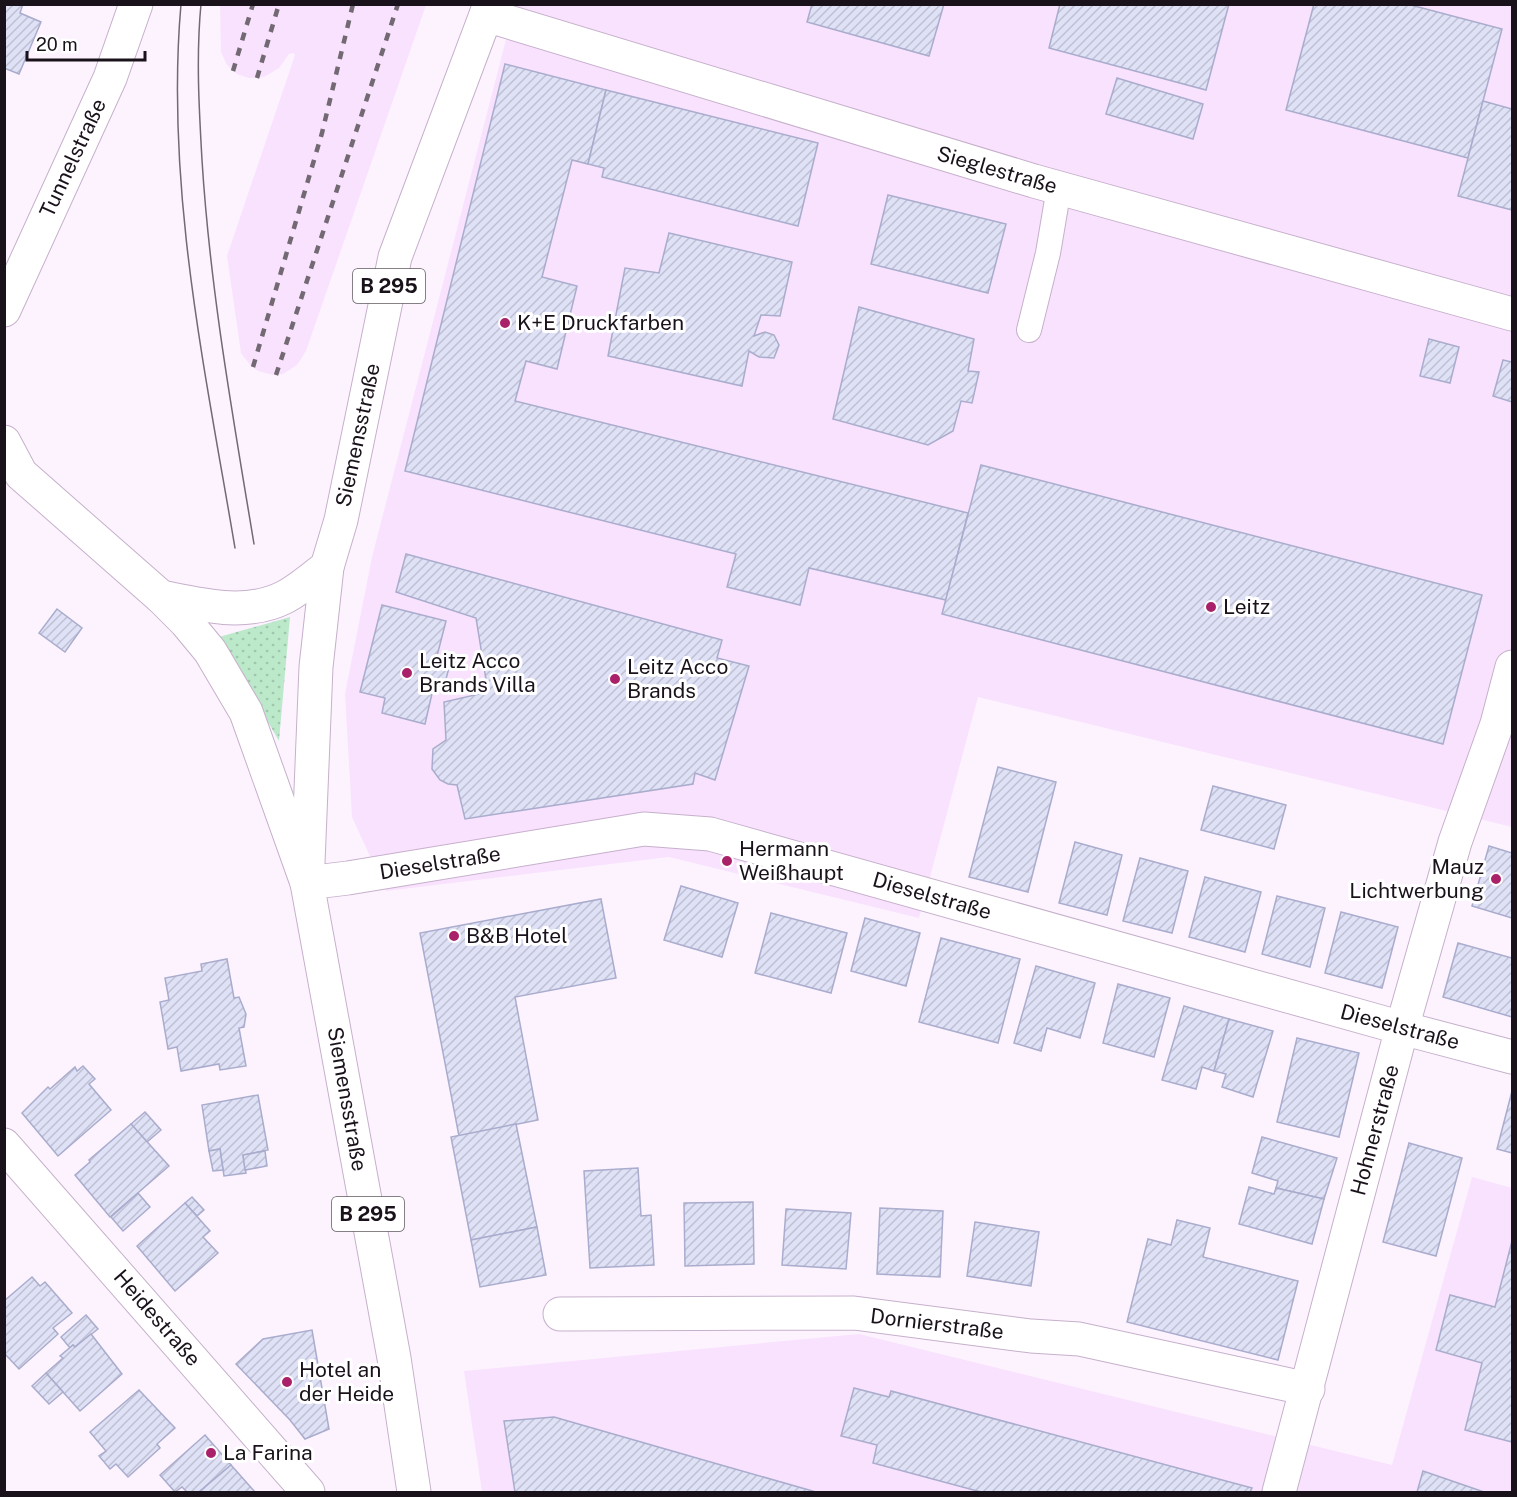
<svg xmlns="http://www.w3.org/2000/svg" width="1517" height="1497" font-family="'Public Sans',sans-serif">
	<style>
		.built { fill: #f9e2fd }
		.grass { fill: url(#grass-dots) }
		.building { fill: url(#building-hatch); stroke: #a9accc; stroke-width: 1.5 }
		.lines { fill: none; stroke-linecap: round; stroke-linejoin: round }
		.service-casing { stroke: #c6b0cb; stroke-width: 26 }
		.minor-casing { stroke: #c6b0cb; stroke-width: 35 }
		.tertiary-casing { stroke: #c6b0cb; stroke-width: 35 }
		.primary-casing { stroke: #c6b0cb; stroke-width: 35 }
		.service { stroke: #fff; stroke-width: 24 }
		.minor { stroke: #fff; stroke-width: 33 }
		.tertiary { stroke: #fff; stroke-width: 33 }
		.primary { stroke: #fff; stroke-width: 33 }
		.tram { stroke: #726973; stroke-width: 1.5 }
		.rail { stroke: #726973; stroke-width: 4.5; stroke-dasharray: 8 8; stroke-linecap: butt }
		.poi-dot { fill: #a92269; stroke: #fff; stroke-width: 2 }
		.labels { text-anchor: middle; stroke-width: 6; stroke-linejoin: round; paint-order: stroke }
		.shield { fill: #fff; stroke: #5f595f; stroke-width: 1.5 }
		.shield-label { font-size: 20px; font-weight: bold; fill: #1a121b }
		.street-label { font-size: 21px; fill: #1a121b; stroke: #fff }
		.poi-label { font-size: 21px; fill: #1a121b; stroke: #fff; text-anchor: start }
	</style>
	<defs>
		<pattern id="grass-dots" width="8" height="8" patternUnits="userSpaceOnUse" patternTransform="scale(1.5)"><rect width="8" height="8" fill="#bbe9ca"/><path d="M2 2h.1M6 6h.1" fill="none" stroke="#a0c7ad" stroke-width="1.8" stroke-linecap="round"/></pattern>
		<pattern id="building-hatch" width="6" height="6" patternUnits="userSpaceOnUse" patternTransform="scale(1.5)"><rect width="6" height="6" fill="#dfe1f6"/><path d="M-1 1l2-2M0 6l6-6M5 7l2-2" fill="none" stroke="#bfc0d2"/></pattern>
	</defs>
	<rect width="100%" height="100%" fill="#fdf3ff"/>
	<!-- built -->
	<g class="built">
		<path d="M220 5H426L306 351 297 365 283 374 273 375 258 371 251 366 241 353 227 256 295 55 293 53 289 54 279 68 264 77 249 78 237 74 227 65 221 52Z"/>
		<path d="M515 5H1512V827L978 697 919 918 669 857 386 891 352 817 345 694 372 557Z"/>
		<path d="M1472 1177 1512 1188V1492H482L464 1371 859 1334 1392 1465Z"/>
	</g>
	<!-- grass -->
	<path class="grass" d="M290 617 279 741 219 637Z"/>
	<!-- building -->
	<g class="building">
		<path d="M4 4H23L20 13 41 22 19 74 4 68Z"/>
		<path d="M812 4H944L929 56 807 22Z"/>
		<path d="M1060 4H1229L1206 90 1049 48Z"/>
		<path d="M1314 4H1407L1502 29 1468 158 1286 110Z"/>
		<path d="M505 64 606 90 588 164 572 160 542 277 577 286 557 369 526 361 515 401 968 513 946 600 809 568 800 605 727 587 736 554 405 471Z"/>
		<path d="M1117 78 1203 104 1193 139 1106 114Z"/>
		<path d="M606 90 818 143 798 226 602 177 604 168 588 164Z"/>
		<path d="M1483 101 1512 109V210L1458 196Z"/>
		<path d="M888 195 1006 224 988 293 871 264Z"/>
		<path d="M669 233 792 262 780 316 761 315 754 336 765 332 774 335 779 345 774 358 759 357 749 351 742 386 608 356 625 268 659 273Z"/>
		<path d="M859 307 974 339 968 371 979 372 972 403 961 401 953 431 928 445 833 419Z"/>
		<path d="M1429 339 1459 347 1450 383 1420 376Z"/>
		<path d="M1503 360 1512 362V402L1493 396Z"/>
		<path d="M981 465 1482 595 1443 744 942 614Z"/>
		<path d="M406 554 722 640 717 658 749 666 715 780 695 773 693 784 465 819 457 785 448 784 440 780 432 769 433 749 446 740 444 702 488 692 476 618 396 592Z"/>
		<path d="M382 605 446 621 437 656 451 660 444 687 434 685 425 724 382 713 385 698 360 692Z"/>
		<path d="M57 609 82 628 65 652 39 633Z"/>
		<path d="M998 767 1056 782 1028 892 969 877Z"/>
		<path d="M1213 786 1286 805 1274 849 1201 830Z"/>
		<path d="M1075 842 1122 855 1107 915 1059 903Z"/>
		<path d="M1489 846 1512 853V918L1472 906Z"/>
		<path d="M1140 858 1188 871 1172 933 1123 921Z"/>
		<path d="M1205 877 1261 892 1245 952 1189 937Z"/>
		<path d="M681 886 738 903 722 957 664 940Z"/>
		<path d="M1277 896 1325 908 1310 967 1262 954Z"/>
		<path d="M601 899 616 978 515 997 538 1120 459 1136 420 933Z"/>
		<path d="M1341 912 1398 927 1382 988 1325 973Z"/>
		<path d="M771 913 847 933 831 993 755 973Z"/>
		<path d="M865 918 920 933 906 986 851 971Z"/>
		<path d="M941 938 1020 959 998 1043 919 1022Z"/>
		<path d="M1458 943 1512 958V1017L1443 997Z"/>
		<path d="M227 959 234 998 239 997 246 1014 244 1027 239 1028 246 1066 220 1070 219 1064 181 1071 177 1047 168 1049 160 1002 169 1000 165 978 202 971 201 964Z"/>
		<path d="M1036 966 1095 983 1080 1038 1047 1028 1041 1051 1014 1043Z"/>
		<path d="M1118 984 1170 998 1154 1057 1103 1043Z"/>
		<path d="M1184 1006 1229 1019 1214 1071 1202 1067 1196 1089 1162 1080Z"/>
		<path d="M1229 1019 1273 1031 1253 1097 1222 1087 1226 1074 1214 1071Z"/>
		<path d="M1297 1038 1359 1053 1339 1137 1277 1122Z"/>
		<path d="M83 1066 95 1079 89 1084 111 1110 58 1156 22 1113 48 1087 50 1089 75 1067 77 1071Z"/>
		<path d="M1512 1091V1153L1497 1149Z"/>
		<path d="M258 1095 268 1150 243 1155 246 1173 224 1176 220 1149 209 1151 202 1105Z"/>
		<path d="M145 1112 161 1130 147 1142 131 1124Z"/>
		<path d="M131 1124 169 1166 110 1217 75 1175 90 1162 89 1160Z"/>
		<path d="M516 1124 537 1227 471 1240 451 1137Z"/>
		<path d="M1262 1137 1337 1158 1324 1199 1276 1188 1278 1181 1252 1173Z"/>
		<path d="M1409 1143 1462 1158 1436 1256 1383 1242Z"/>
		<path d="M220 1149 223 1170 213 1171 209 1151Z"/>
		<path d="M265 1151 267 1166 245 1170 243 1155Z"/>
		<path d="M638 1168 641 1216 651 1215 654 1265 590 1268 584 1171Z"/>
		<path d="M1249 1187 1274 1194 1276 1188 1324 1199 1312 1244 1239 1224Z"/>
		<path d="M138 1193 150 1207 123 1231 111 1217Z"/>
		<path d="M192 1197 204 1210 197 1216 185 1203Z"/>
		<path d="M753 1202 754 1264 685 1266 684 1203Z"/>
		<path d="M185 1203 210 1231 203 1237 218 1253 175 1291 137 1246Z"/>
		<path d="M880 1208 943 1211 940 1277 877 1274Z"/>
		<path d="M786 1209 851 1213 846 1269 782 1265Z"/>
		<path d="M1177 1220 1210 1228 1203 1257 1298 1281 1278 1360 1127 1322 1148 1239 1171 1245Z"/>
		<path d="M975 1222 1039 1232 1031 1286 967 1276Z"/>
		<path d="M537 1227 546 1275 480 1287 471 1240Z"/>
		<path d="M1512 1241V1442L1465 1430 1482 1363 1436 1350 1450 1295 1495 1307Z"/>
		<path d="M32 1277 40 1286 45 1282 72 1313 53 1328 58 1334 19 1369 4 1353V1301Z"/>
		<path d="M86 1315 98 1329 75 1347 73 1345 70 1348 61 1337Z"/>
		<path d="M312 1330 329 1429 305 1439 290 1420 236 1364 263 1339Z"/>
		<path d="M91 1334 122 1374 80 1411 46 1373 63 1358 60 1356 73 1345 75 1347Z"/>
		<path d="M46 1373 63 1392 49 1404 32 1386Z"/>
		<path d="M854 1388 889 1397 891 1391 1252 1488 1250 1492H981L873 1463 877 1445 841 1436Z"/>
		<path d="M139 1390 175 1428 157 1444 160 1448 128 1477 116 1464 110 1469 99 1456 106 1451 90 1432Z"/>
		<path d="M554 1417 714 1463 816 1492H515L504 1421Z"/>
		<path d="M205 1435 231 1465 199 1492H187L182 1487 175 1492 160 1475Z"/>
		<path d="M231 1465 255 1492H199Z"/>
		<path d="M1423 1471 1484 1492H1417Z"/>
	</g>
	<g class="lines">
		<defs>
			<path id="service" d="M1029 330 1048 253 1059 188"/>
			<g id="minor">
				<path d="M486 15 1034 181 1512 314"/>
				<path d="M307 883 348 878 644 829 710 834 1402 1028 1512 1057"/>
				<path d="M560 1314 854 1313 1031 1336 1079 1339 1308 1389"/>
				<path d="M1279 1492 1402 1028 1455 842 1497 724 1512 667"/>
			</g>
			<path id="tertiary" d="M4 1145 308 1492"/>
			<g id="primary">
				<path d="M4 310 110 78 136 4"/>
				<path d="M4 442 21 474 161 597 186 622 210 651 246 712 307 883 394 1358 414 1492"/>
				<path d="M161 597C201 605 246 617 285 597 300 589 313 577 327 567"/>
				<path d="M308 863 316 667 327 567 341 520 395 257 490 4"/>
			</g>
		</defs>
		<!-- service casing -->
		<use href="#service" class="service-casing"/>
		<!-- minor casing -->
		<use href="#minor" class="minor-casing"/>
		<!-- tertiary casing -->
		<use href="#tertiary" class="tertiary-casing"/>
		<!-- primary casing -->
		<use href="#primary" class="primary-casing"/>
		<!-- service -->
		<use href="#service" class="service"/>
		<!-- minor -->
		<use href="#minor" class="minor"/>
		<!-- tertiary -->
		<use href="#tertiary" class="tertiary"/>
		<!-- primary -->
		<use href="#primary" class="primary"/>
		<!-- tram -->
		<g class="tram">
			<path d="M181 4C165 186 205 370 235 548"/>
			<path d="M201 4C196 56 199 108 202 160 210 289 233 417 254 544"/>
		</g>
		<!-- rail -->
		<g class="rail">
			<path d="M233 71 253 4"/>
			<path d="M257 78 279 4"/>
			<path d="M253 367 322 133 353 4"/>
			<path d="M276 375 398 4"/>
		</g>
	</g>
	<!-- markers -->
	<g class="poi-dot">
		<circle cx="505" cy="323" r="6"/>
		<circle cx="1211" cy="607" r="6"/>
		<circle cx="407" cy="673" r="6"/>
		<circle cx="615" cy="679" r="6"/>
		<circle cx="727" cy="861" r="6"/>
		<circle cx="1496" cy="879" r="6"/>
		<circle cx="454" cy="936" r="6"/>
		<circle cx="287" cy="1382" r="6"/>
		<circle cx="211" cy="1453" r="6"/>
	</g>
	<g class="labels">
		<!-- shield labels -->
		<g class="shield">
			<rect x="353" y="269" width="72" height="34" rx="4.5"/>
			<rect x="332" y="1197" width="72" height="34" rx="4.5"/>
		</g>
		<g class="shield-label">
			<text x="389" y="293">B 295</text>
			<text x="368" y="1221">B 295</text>
		</g>
		<!-- street labels -->
		<g class="street-label">
			<text transform="translate(73 158) rotate(-65)" y="7">Tunnelstraße</text>
			<text transform="translate(997 170) rotate(16)" y="7">Sieglestraße</text>
			<text transform="translate(358 435) rotate(-78)" y="7">Siemensstraße</text>
			<text transform="translate(440 863) rotate(-9)" y="7">Dieselstraße</text>
			<text transform="translate(932 896) rotate(16)" y="7">Dieselstraße</text>
			<text transform="translate(1400 1027) rotate(15)" y="7">Dieselstraße</text>
			<text transform="translate(347 1099) rotate(80)" y="7">Siemensstraße</text>
			<text transform="translate(1375 1130) rotate(-75)" y="7">Hohnerstraße</text>
			<text transform="translate(157 1318) rotate(49)" y="7">Heidestraße</text>
			<text transform="translate(937 1324) rotate(7)" y="7">Dornierstraße</text>
		</g>
		<!-- poi labels -->
		<g class="poi-label">
			<text x="517" y="330">K+E Druckfarben</text>
			<text x="1223" y="614">Leitz</text>
			<text x="419" y="668">Leitz Acco<tspan x="419" dy="24">Brands Villa</tspan></text>
			<text x="627" y="674">Leitz Acco<tspan x="627" dy="24">Brands</tspan></text>
			<text x="739" y="856">Hermann<tspan x="739" dy="24">Weißhaupt</tspan></text>
			<text x="1484" y="874" text-anchor="end">Mauz<tspan x="1484" dy="24">Lichtwerbung</tspan></text>
			<text x="466" y="943">B&amp;B Hotel</text>
			<text x="299" y="1377">Hotel an<tspan x="299" dy="24">der Heide</tspan></text>
			<text x="223" y="1460">La Farina</text>
		</g>
	</g>
	<!-- border -->
	<rect width="1517" height="1497" fill="none" stroke="#1a121b" stroke-width="12"/>
	<!-- scale -->
	<path d="M27 51v9h118v-9" fill="none" stroke="#1a121b" stroke-width="3"/>
	<text x="36" y="51" font-size="18" fill="#1a121b" stroke="#ffffff" stroke-width="4.5" paint-order="stroke">20 m</text>
</svg>
